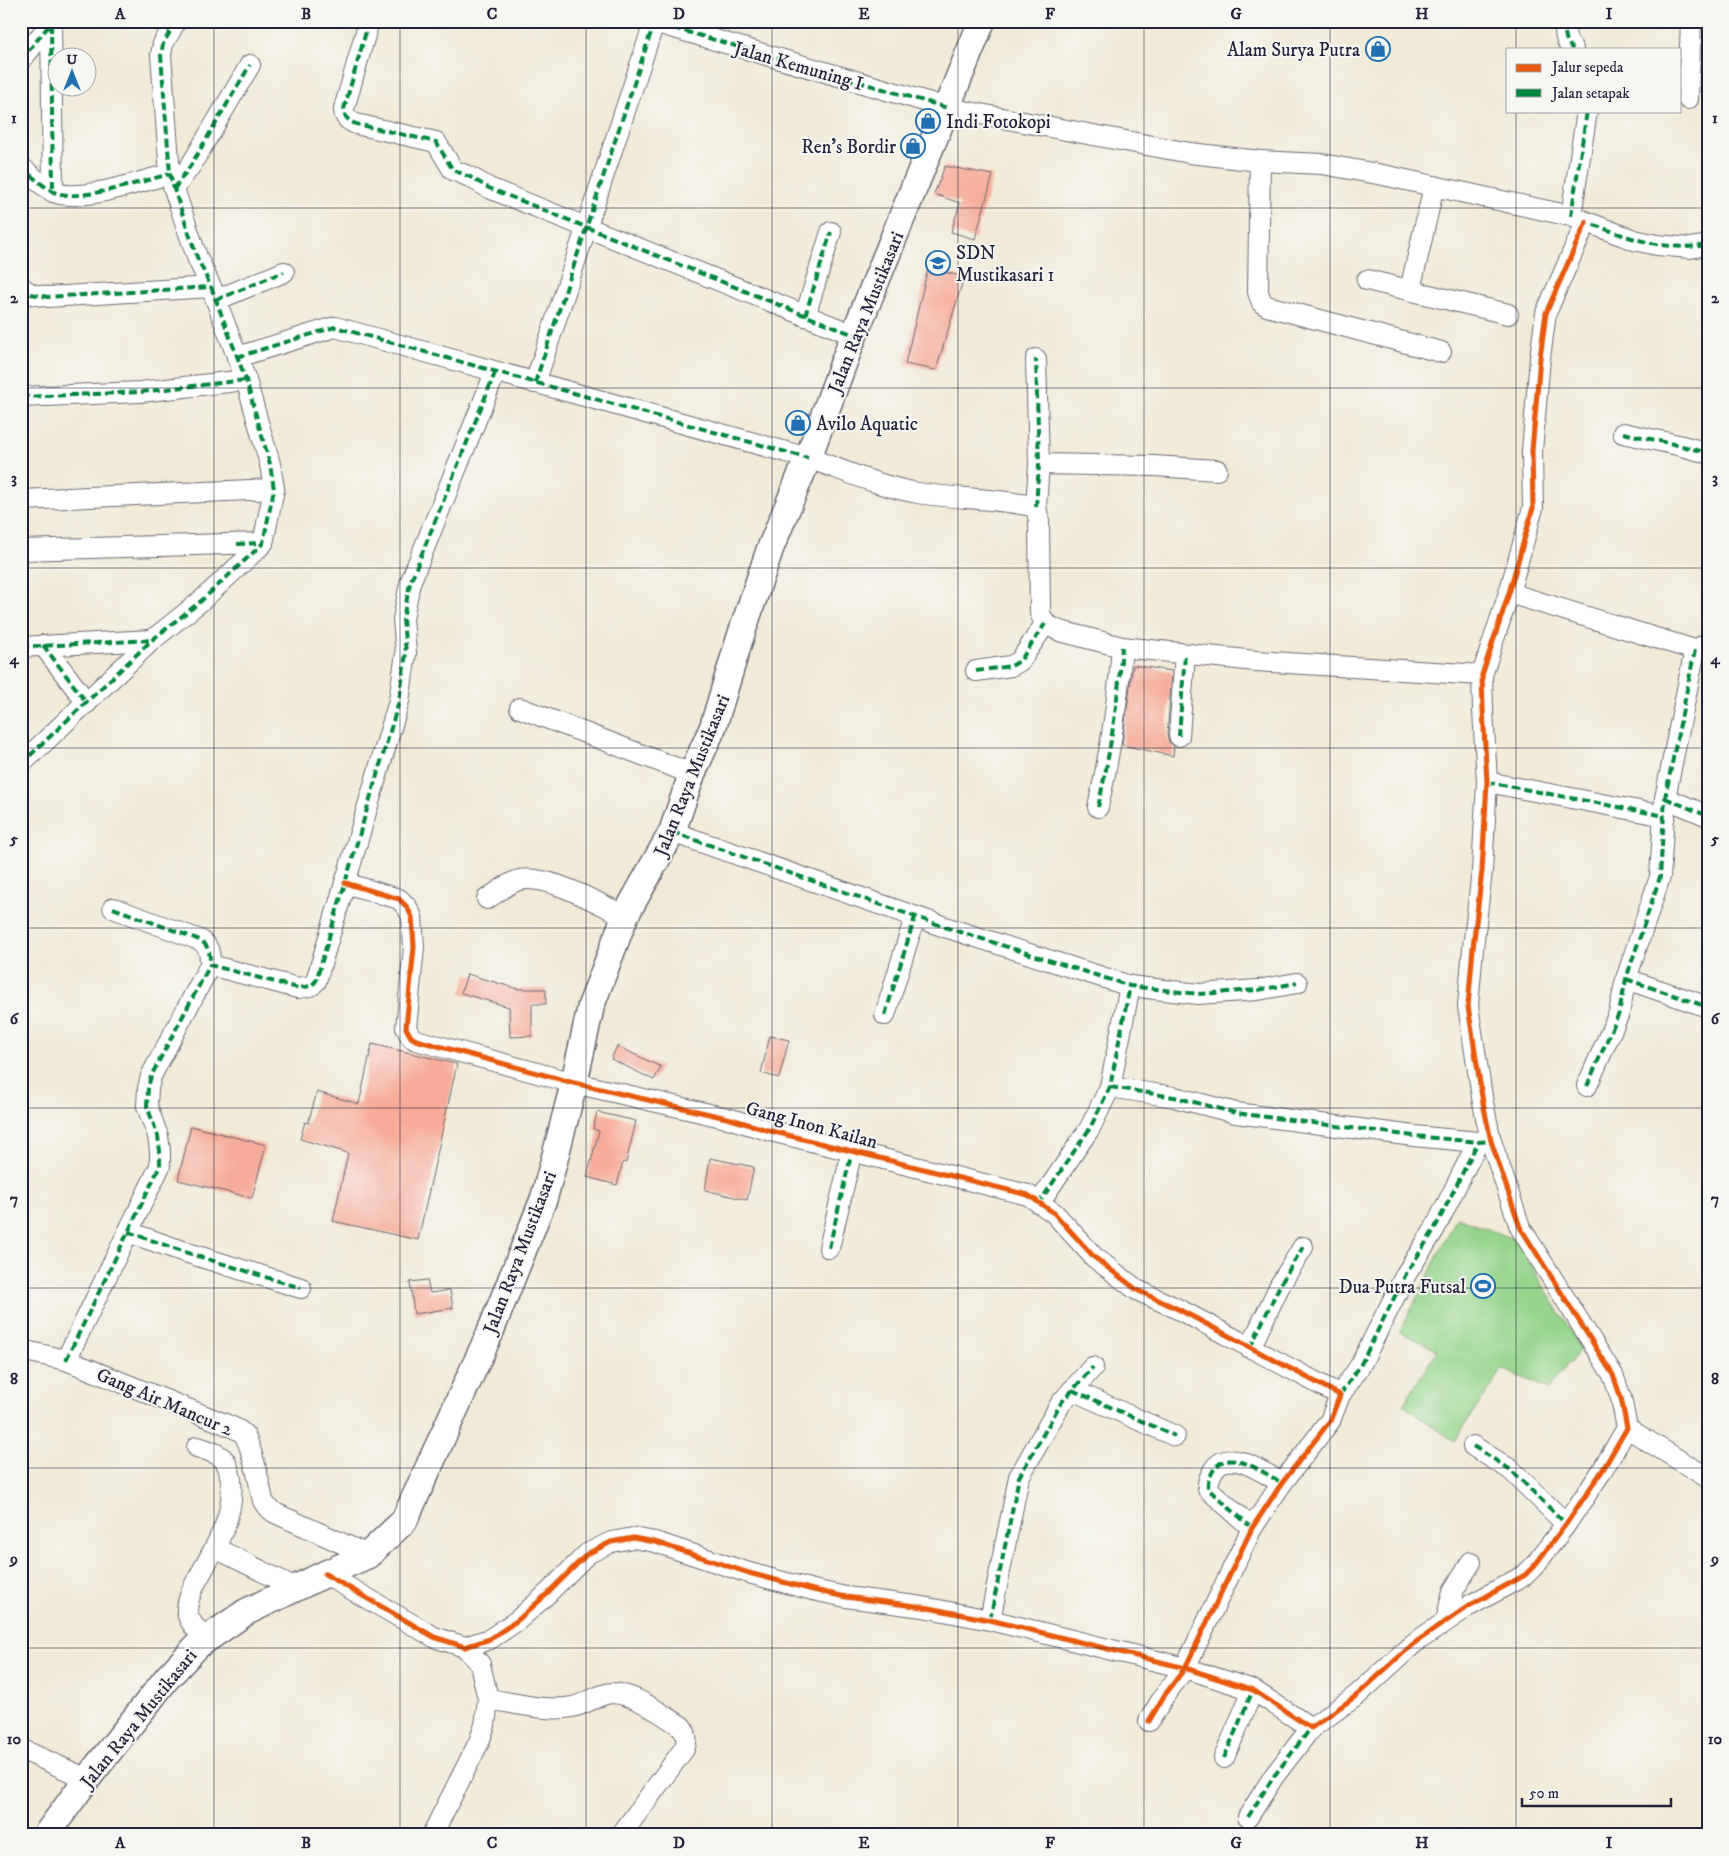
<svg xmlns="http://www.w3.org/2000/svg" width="1729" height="1856" font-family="'IM FELL DW Pica',serif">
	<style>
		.green { fill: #94d48b; stroke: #5b7b63 }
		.building { fill: #f7ab9a }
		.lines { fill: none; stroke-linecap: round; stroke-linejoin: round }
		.minor-casing { stroke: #6a6871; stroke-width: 22 }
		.major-casing { stroke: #6a6871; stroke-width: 29 }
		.minor { stroke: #fff; stroke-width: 20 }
		.major { stroke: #fff; stroke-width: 26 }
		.quiet { stroke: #00873e; stroke-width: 4; stroke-dasharray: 8 4; stroke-linecap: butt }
		.cycleway-casing { stroke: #f6f6f2; stroke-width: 8 }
		.cycleway { stroke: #e8590c; stroke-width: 5 }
		.grid { fill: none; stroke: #22223b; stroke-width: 1; stroke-opacity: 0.55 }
		.labels { text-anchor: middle; stroke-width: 4; stroke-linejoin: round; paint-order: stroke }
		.poi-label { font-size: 19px; fill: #22223b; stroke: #f6f6f2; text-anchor: end }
		.street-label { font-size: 19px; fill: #22223b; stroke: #f6f6f2 }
		.neatline { fill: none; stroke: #22223b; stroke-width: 2 }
		.grid-label { font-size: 16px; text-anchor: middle; font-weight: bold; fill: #22223b }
	</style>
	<rect width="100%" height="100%" fill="#f6f6f2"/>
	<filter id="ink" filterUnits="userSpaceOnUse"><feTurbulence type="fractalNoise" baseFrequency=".02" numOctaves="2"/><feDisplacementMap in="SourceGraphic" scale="10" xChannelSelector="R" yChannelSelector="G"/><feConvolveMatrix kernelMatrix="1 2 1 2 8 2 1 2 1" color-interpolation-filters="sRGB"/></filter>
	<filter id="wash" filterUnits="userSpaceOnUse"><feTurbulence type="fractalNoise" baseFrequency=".0096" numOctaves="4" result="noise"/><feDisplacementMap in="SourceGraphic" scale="20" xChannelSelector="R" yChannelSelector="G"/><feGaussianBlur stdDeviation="1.12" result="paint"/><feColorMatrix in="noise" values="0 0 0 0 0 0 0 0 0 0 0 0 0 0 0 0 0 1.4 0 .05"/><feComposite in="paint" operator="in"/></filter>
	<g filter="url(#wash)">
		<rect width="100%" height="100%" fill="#f1ead6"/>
		<!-- green -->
		<path class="green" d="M1457 1217 1516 1240 1581 1348 1548 1389 1503 1369 1454 1441 1403 1405 1437 1350 1400 1332Z"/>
		<g id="blocks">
			<!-- building -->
			<g class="building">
				<path d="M945 166 993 175 975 239 951 232 960 203 934 194Z"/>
				<path d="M928 268 964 277 936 370 905 364Z"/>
				<path d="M1133 665 1172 671 1167 735 1169 742 1174 746 1173 756 1122 745Z"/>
				<path d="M467 974 518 989H546V1004H532V1036L510 1037 509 1007 461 993Z"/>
				<path d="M770 1036 789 1040 779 1078 761 1073Z"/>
				<path d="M372 1044 457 1064 418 1240 333 1221 348 1153 300 1139 305 1122 308 1123 317 1092 359 1104Z"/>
				<path d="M617 1046 661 1067 654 1080 611 1059Z"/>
				<path d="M597 1112 636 1121 626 1163 623 1162 617 1185 587 1177 599 1131 593 1129Z"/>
				<path d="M191 1126 266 1145 252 1198 178 1180Z"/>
				<path d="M710 1158 754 1167 747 1200 705 1190Z"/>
				<path d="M427 1280 430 1293 450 1290 453 1308 414 1314 410 1282Z"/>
			</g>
		</g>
	</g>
	<g filter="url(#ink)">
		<use href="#blocks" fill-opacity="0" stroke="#6a6871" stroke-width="1"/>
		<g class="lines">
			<defs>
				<g id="minor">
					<path d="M369 21 344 109C344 118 349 121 356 124L436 142 453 170 470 177 489 188 854 335"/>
					<path d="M650 21 948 108 1190 153 1260 161 1322 164 1383 175 1571 216 1634 240 1657 245 1690 248 1708 245"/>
					<path d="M1565 21C1565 32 1564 41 1573 49"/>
					<path d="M51 24 53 192"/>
					<path d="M21 60 53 21"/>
					<path d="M1688 99 1691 21"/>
					<path d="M1260 161 1258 292 1262 303 1267 306 1441 352"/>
					<path d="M21 167C31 175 41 185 52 191 75 205 144 180 170 174"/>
					<path d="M174 189 191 165 250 65"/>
					<path d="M1571 216 1587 111"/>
					<path d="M1367 280 1508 314"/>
					<path d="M21 287 31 294 48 297 211 287"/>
					<path d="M1410 290 1434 186"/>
					<path d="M216 300 284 272"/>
					<path d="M805 316 831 232"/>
					<path d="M237 357 335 327 808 458C843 470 880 487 918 493 957 499 998 498 1036 507L1039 521 1040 613 1045 624 1060 631 1122 647 1256 661 1482 675"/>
					<path d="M535 383 654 23"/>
					<path d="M21 397 140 392 246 380"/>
					<path d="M1623 433 1678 445 1708 453"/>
					<path d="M1039 464 1154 466 1217 470"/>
					<path d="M21 500 274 489"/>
					<path d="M1036 507 1039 464 1036 359"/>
					<path d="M21 550 263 543"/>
					<path d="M1509 593 1695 650 1708 643"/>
					<path d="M43 645 87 703"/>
					<path d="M21 647 152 640"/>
					<path d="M976 671 1011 666 1020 661 1045 624"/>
					<path d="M520 708 692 774"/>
					<path d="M1179 736 1185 654"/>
					<path d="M21 764 152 640 201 601 257 549 263 543 274 489 270 464 246 380 211 287 197 257 174 189 170 174 161 55 163 44 176 21"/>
					<path d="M1487 782 1665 816"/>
					<path d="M1665 798 1708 816"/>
					<path d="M1098 807C1110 754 1118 701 1122 647"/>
					<path d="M672 832 948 928 1130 986 1198 994 1258 990 1297 983"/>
					<path d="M345 883 399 899 407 907 412 917 414 947 406 1028 411 1037 416 1040 574 1083 731 1119 767 1130 1028 1195 1054 1213 1094 1257 1137 1290 1180 1310 1340 1395 1330 1421 1282 1483 1252 1528 1185 1668 1164 1696 1149 1721"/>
					<path d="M487 899C496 893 506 885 516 881 543 871 599 904 625 916"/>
					<path d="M113 908 200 940C210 947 210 954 210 965"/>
					<path d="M1626 979 1708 1007"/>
					<path d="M885 1015 915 917"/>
					<path d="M1587 1086 1619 1013 1626 979 1660 877 1665 798 1695 650"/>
					<path d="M1110 1087 1174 1097 1236 1113 1414 1136 1478 1142 1491 1141"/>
					<path d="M1039 1203 1090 1128 1110 1087 1130 986"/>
					<path d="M128 1232 188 1253 301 1288"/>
					<path d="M829 1248 852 1151"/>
					<path d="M1250 1348 1280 1285 1303 1247"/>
					<path d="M21 1350 66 1360 225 1424C232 1427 241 1430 245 1436 252 1449 260 1485 263 1501L267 1507 275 1513 368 1555"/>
					<path d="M66 1360 160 1166V1151L158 1136 147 1106 148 1088 151 1076 210 965 298 988 311 986 316 981 399 701 406 653 403 619 410 583 495 373"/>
					<path d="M1072 1390 1175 1436"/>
					<path d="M1340 1395 1360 1366 1406 1274 1434 1230 1478 1142"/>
					<path d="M1627 1428 1708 1478"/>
					<path d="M1473 1446 1511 1470 1566 1524"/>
					<path d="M197 1447C220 1454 228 1456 231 1481 235 1517 216 1545 200 1575 194 1585 187 1598 187 1611 188 1622 199 1632 206 1640"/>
					<path d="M1252 1528 1208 1489C1207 1481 1210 1477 1213 1471 1228 1445 1265 1474 1282 1483"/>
					<path d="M215 1548 296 1588"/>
					<path d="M325 1574 434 1637 465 1647 490 1639 518 1620 547 1594 587 1554 611 1542 633 1538 655 1542 749 1573 813 1590 846 1597 923 1607 990 1620 1185 1668 1253 1690 1311 1728 1356 1696 1413 1644 1467 1607 1525 1575 1535 1565 1566 1524 1602 1471 1627 1428 1621 1398 1613 1375 1520 1227 1491 1141 1483 1103 1468 1006 1473 948 1482 871 1487 782 1483 710 1482 675 1509 593 1533 508 1532 451 1540 358 1546 313 1586 222"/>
					<path d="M990 1620 1019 1477 1061 1403 1093 1367"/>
					<path d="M1446 1621 1453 1591 1471 1562"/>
					<path d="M488 1699C514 1703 547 1712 572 1707 584 1705 601 1693 612 1693 636 1694 661 1714 681 1726 687 1733 688 1740 684 1749L621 1835"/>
					<path d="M21 1749 87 1779"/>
					<path d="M1224 1758 1253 1690"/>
					<path d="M1248 1817 1274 1776 1311 1728"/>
					<path d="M432 1835 479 1742 485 1725 488 1699 480 1664 465 1647"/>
				</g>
				<path id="major" d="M46 1835 87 1779 167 1678 198 1645 246 1612 325 1574 368 1555 404 1521 489 1335 534 1223 544 1198 554 1161 574 1083 591 1006 625 916 672 832 692 774 713 727 739 641 770 549 808 458 854 335 982 21"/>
			</defs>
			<!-- minor casing -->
			<use href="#minor" class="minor-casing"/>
			<!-- major casing -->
			<use href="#major" class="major-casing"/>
			<!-- minor -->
			<use href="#minor" class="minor"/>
			<!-- major -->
			<use href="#major" class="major"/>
			<!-- quiet -->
			<g class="quiet">
				<path d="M369 21 344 109C344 118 349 121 356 124L436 142 453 170 470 177 489 188 854 335"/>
				<path d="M650 21 948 108"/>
				<path d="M1565 21C1565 32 1564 41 1573 49"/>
				<path d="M51 24 53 192"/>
				<path d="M21 60 51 23"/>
				<path d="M21 167C31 175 41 185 52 191 75 205 144 180 170 174"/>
				<path d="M174 189 191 165 250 65"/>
				<path d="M1571 216 1587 111"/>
				<path d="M1584 226 1586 222C1628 237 1662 252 1708 245"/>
				<path d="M21 287 31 294 48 297 211 287"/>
				<path d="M216 300 284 272"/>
				<path d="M805 316 831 232"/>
				<path d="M237 357 335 327 808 458"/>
				<path d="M535 383 654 23"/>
				<path d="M21 397 140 392 246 380"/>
				<path d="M1623 433 1678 445 1708 453"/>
				<path d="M1036 507 1039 464 1036 359"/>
				<path d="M237 544 263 543"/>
				<path d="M43 645 87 703"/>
				<path d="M21 647 152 640"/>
				<path d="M976 671 1011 666 1020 661 1045 624"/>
				<path d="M1179 736 1185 654"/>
				<path d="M21 764 152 640 201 601 257 549 263 543 274 489 270 464 246 380 211 287 197 257 174 189 170 174 161 55 163 44 176 21"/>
				<path d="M1487 782 1665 816"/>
				<path d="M1665 798 1708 816"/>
				<path d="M1098 807C1110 754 1118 701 1122 647"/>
				<path d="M672 832 948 928 1130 986 1198 994 1258 990 1297 983"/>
				<path d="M113 908 200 940C210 947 210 954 210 965"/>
				<path d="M1626 979 1708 1007"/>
				<path d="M885 1015 915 917"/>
				<path d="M1587 1086 1619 1013 1626 979 1660 877 1665 798 1695 650"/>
				<path d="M1110 1087 1174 1097 1236 1113 1414 1136 1478 1142 1491 1141"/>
				<path d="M1041 1204 1039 1203 1090 1128 1110 1087 1130 986"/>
				<path d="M128 1232 188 1253 301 1288"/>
				<path d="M829 1248 852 1151"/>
				<path d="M1250 1348 1280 1285 1303 1247"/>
				<path d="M66 1360 160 1166V1151L158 1136 147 1106 148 1088 151 1076 210 965 298 988 311 986 316 981 399 701 406 653 403 619 410 583 495 373"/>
				<path d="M1072 1390 1175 1436"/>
				<path d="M1340 1395 1360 1366 1406 1274 1434 1230 1478 1142"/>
				<path d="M1473 1446 1511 1470 1566 1524"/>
				<path d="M1252 1528 1208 1489C1207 1481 1210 1477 1213 1471 1228 1445 1265 1474 1282 1483"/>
				<path d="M990 1620 1019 1477 1061 1403 1093 1367"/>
				<path d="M1224 1758 1253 1690"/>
				<path d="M1248 1817 1274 1776 1311 1728"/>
			</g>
			<defs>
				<g id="cycleway">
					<path d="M345 883 399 899 407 907 412 917 414 947 406 1028 411 1037 416 1040 574 1083 731 1119 767 1130 1028 1195 1054 1213 1094 1257 1137 1290 1180 1310 1340 1395 1330 1421 1282 1483 1252 1528 1185 1668 1164 1696 1149 1721"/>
					<path d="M325 1574 434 1637 465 1647 490 1639 518 1620 547 1594 587 1554 611 1542 633 1538 655 1542 749 1573 813 1590 846 1597 923 1607 990 1620 1185 1668 1253 1690 1311 1728 1356 1696 1413 1644 1467 1607 1525 1575 1535 1565 1566 1524 1602 1471 1627 1428 1621 1398 1613 1375 1520 1227 1491 1141 1483 1103 1468 1006 1473 948 1482 871 1487 782 1483 710 1482 675 1509 593 1533 508 1532 451 1540 358 1546 313 1586 222"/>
				</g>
			</defs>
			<!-- cycleway casing -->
			<use href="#cycleway" class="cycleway-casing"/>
			<!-- cycleway -->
			<use href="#cycleway" class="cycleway"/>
		</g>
	</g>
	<!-- grid -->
	<path class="grid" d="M214 21V1835M400 21V1835M586 21V1835M772 21V1835M958 21V1835M1144 21V1835M1330 21V1835M1516 21V49M1516 111V1835M21 208H1708M21 388H1708M21 568H1708M21 748H1708M21 928H1708M21 1108H1708M21 1288H1708M21 1468H1708M21 1648H1708"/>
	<!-- icons -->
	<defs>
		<symbol id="shop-ring" viewBox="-11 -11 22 22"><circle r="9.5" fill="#f6f6f2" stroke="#1f6fb2" stroke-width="1.5"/><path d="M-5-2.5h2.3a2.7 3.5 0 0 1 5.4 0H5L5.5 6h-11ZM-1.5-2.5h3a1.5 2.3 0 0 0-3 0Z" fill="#1f6fb2"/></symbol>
		<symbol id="school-ring" viewBox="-11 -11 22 22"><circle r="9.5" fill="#f6f6f2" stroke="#1f6fb2" stroke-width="1.5"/><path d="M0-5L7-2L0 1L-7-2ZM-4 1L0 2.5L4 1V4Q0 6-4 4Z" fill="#1f6fb2"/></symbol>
		<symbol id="stadium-ring" viewBox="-11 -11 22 22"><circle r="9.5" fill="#f6f6f2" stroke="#1f6fb2" stroke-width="1.5"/><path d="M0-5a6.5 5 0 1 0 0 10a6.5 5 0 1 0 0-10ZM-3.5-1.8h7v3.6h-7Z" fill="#1f6fb2"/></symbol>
	</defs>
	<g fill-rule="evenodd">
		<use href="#shop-ring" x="1364" y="35" width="28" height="28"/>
		<use href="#shop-ring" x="914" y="107" width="28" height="28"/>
		<use href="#shop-ring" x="899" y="132" width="28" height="28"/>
		<use href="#school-ring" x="924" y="249" width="28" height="28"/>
		<use href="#shop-ring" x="784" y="409" width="28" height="28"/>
		<use href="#stadium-ring" x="1469" y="1272" width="28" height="28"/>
	</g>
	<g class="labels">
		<!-- poi labels -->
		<g class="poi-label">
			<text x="1360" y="56">Alam Surya Putra</text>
			<text x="946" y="128" text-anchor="start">Indi Fotokopi</text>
			<text x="896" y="153">Ren's Bordir</text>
			<text x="956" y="259" text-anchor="start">SDN<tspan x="956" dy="22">Mustikasari 1</tspan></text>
			<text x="816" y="430" text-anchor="start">Avilo Aquatic</text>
			<text x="1466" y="1293">Dua Putra Futsal</text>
		</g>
		<!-- street labels -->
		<g class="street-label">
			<text transform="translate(799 65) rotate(16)" y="7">Jalan Kemuning I</text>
			<text transform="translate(865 312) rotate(-68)" y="7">Jalan Raya Mustikasari</text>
			<text transform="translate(691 775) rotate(-68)" y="7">Jalan Raya Mustikasari</text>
			<text transform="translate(812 1124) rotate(15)" y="7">Gang Inon Kailan</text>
			<text transform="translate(519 1252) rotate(-69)" y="7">Jalan Raya Mustikasari</text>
			<text transform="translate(165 1401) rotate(23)" y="7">Gang Air Mancur 2</text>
			<text transform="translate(138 1718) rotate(-51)" y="7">Jalan Raya Mustikasari</text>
		</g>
	</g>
	<!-- margin -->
	<rect width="1729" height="1856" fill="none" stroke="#f6f6f2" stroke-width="55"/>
	<!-- legend -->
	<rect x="1506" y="48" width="175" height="65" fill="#f6f6f2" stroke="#a1a1a9"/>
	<rect x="1516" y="64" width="25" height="8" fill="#e8590c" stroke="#a1a1a9"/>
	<text x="1552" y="72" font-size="15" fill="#22223b">Jalur sepeda</text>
	<rect x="1516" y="89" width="25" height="8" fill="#00873e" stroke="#a1a1a9"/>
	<text x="1552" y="98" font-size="15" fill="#22223b">Jalan setapak</text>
	<!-- north arrow -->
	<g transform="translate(72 72)"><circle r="24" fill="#f6f6f2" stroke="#a1a1a9"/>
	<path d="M0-4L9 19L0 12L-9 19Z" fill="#1f6fb2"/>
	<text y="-8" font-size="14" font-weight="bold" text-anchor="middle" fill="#22223b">U</text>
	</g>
	<!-- scale -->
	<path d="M1522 1798v8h149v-8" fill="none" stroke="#22223b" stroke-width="2.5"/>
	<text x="1529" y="1798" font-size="15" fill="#22223b" stroke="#f6f6f2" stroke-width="4" paint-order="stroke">50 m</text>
	<rect x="28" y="28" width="1674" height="1800" class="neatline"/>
	<g class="grid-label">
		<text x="120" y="19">A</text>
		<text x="306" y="19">B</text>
		<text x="492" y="19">C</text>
		<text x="679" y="19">D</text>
		<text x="864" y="19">E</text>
		<text x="1050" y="19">F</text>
		<text x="1236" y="19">G</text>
		<text x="1422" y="19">H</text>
		<text x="1609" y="19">I</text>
		<text x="14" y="123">1</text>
		<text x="1715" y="123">1</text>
		<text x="14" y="303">2</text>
		<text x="1715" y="303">2</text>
		<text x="14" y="483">3</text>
		<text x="1715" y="483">3</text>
		<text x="14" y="664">4</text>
		<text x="1715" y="664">4</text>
		<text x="14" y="844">5</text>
		<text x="1715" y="844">5</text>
		<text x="14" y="1024">6</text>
		<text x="1715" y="1024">6</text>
		<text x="14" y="1204">7</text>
		<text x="1715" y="1204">7</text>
		<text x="14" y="1384">8</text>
		<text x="1715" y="1384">8</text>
		<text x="14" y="1564">9</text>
		<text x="1715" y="1564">9</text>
		<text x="14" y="1744">10</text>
		<text x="1715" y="1744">10</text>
		<text x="120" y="1848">A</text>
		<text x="306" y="1848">B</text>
		<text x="492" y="1848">C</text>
		<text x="679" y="1848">D</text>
		<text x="864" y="1848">E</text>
		<text x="1050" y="1848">F</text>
		<text x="1236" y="1848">G</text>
		<text x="1422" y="1848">H</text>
		<text x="1609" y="1848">I</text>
	</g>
</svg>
